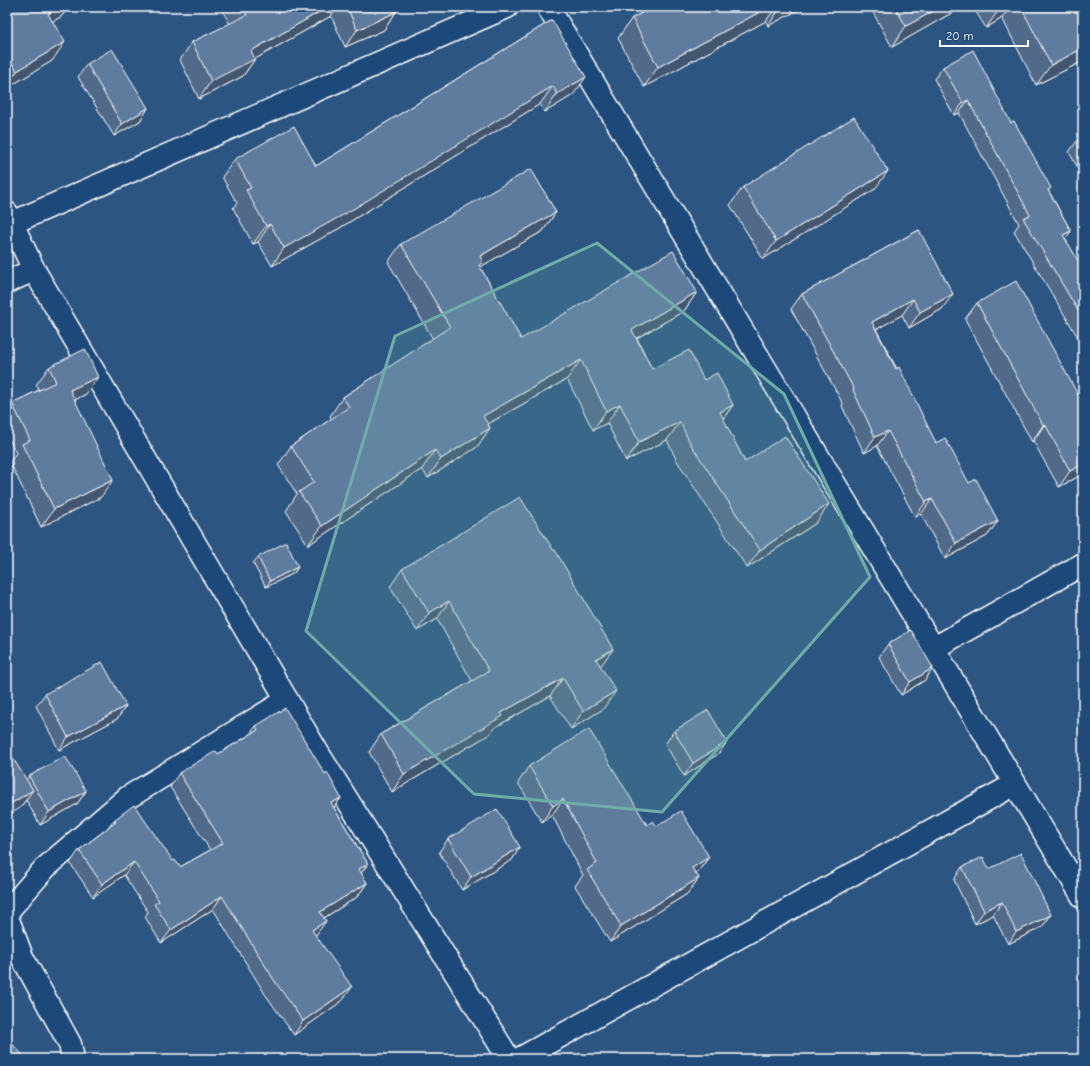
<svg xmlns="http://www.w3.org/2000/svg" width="1090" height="1066" font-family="'Comic Neue',sans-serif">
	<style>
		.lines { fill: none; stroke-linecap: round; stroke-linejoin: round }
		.street-casing { stroke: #fff; stroke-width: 25 }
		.street { stroke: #1f4a7a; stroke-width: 22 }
		.wall { fill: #516b89; stroke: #fff }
		.shaded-wall { fill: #42576f; stroke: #fff }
		.building { fill: #5e7c9f; stroke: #fff }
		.marked { fill: #6fada8; fill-opacity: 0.2; stroke: #6fada8; stroke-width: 3; stroke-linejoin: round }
	</style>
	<rect width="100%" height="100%" fill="#2c5582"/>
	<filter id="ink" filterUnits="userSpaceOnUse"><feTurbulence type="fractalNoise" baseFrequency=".025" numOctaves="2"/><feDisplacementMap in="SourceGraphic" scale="8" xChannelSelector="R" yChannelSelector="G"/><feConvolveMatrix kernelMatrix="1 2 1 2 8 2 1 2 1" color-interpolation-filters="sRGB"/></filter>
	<g filter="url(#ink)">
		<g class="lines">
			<defs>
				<g id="street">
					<path d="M548 7 1083 897"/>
					<path d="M7 213 34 270 287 700 318 753 509 1059"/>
					<path d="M12 223 507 7"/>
					<path d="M7 282 34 270"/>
					<path d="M934 648 1083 564"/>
					<path d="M7 912 45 868 127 798 287 700"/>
					<path d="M7 917 22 957 70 1044 73 1059"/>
					<path d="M519 1059 1015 784"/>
				</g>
			</defs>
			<!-- street casing -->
			<use href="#street" class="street-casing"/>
			<!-- street -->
			<use href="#street" class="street"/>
		</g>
		<!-- wall -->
		<g class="wall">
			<path d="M7 7H68L62 16 52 22V61L7 88Z"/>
			<path d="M220 7H393L396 12 384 30 345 47 331 16 255 59 243 76 199 99 180 60 192 42 230 24Z"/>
			<path d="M653 7H804L768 26 766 21 644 87 618 38 632 18Z"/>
			<path d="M870 7H962L892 47Z"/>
			<path d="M973 7H1083V61L1036 85 1002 18 986 28Z"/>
			<path d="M552 20 573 95 545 112 540 104 338 229 272 266 258 242 253 244 233 208 237 203 222 177 235 159 316 166Z"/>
			<path d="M87 64 148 108 140 121 114 136 78 77Z"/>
			<path d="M943 67 1011 123 1071 231 1065 239 1083 269V337L1079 339 1014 231 1019 224 959 113 954 115 934 79Z"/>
			<path d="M1083 133V177L1069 152 1082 134Z"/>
			<path d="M743 187 875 189 763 259 730 205Z"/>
			<path d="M556 212 543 231 480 267 521 339 697 292 684 311 637 338 652 369 704 380 733 405 723 419 745 462 816 523 747 568 677 461 667 440 626 461 607 423 593 430 567 379 488 424 490 428 477 447 428 478 422 469 308 545 286 511 297 494 278 465 291 446 331 419 330 416 343 397 433 339 388 262 401 244Z"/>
			<path d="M919 230 942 309 909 328 902 315 876 329 936 443 969 483 998 521 987 536 945 559 921 514 915 517 877 446 864 453 842 406 843 404 791 309 802 294Z"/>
			<path d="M977 303 1083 474 1059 487 1033 441 1032 442 965 319Z"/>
			<path d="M49 367 86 394 75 400 101 497 41 527 10 462 16 453 7 435V410L12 403 39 390 36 385Z"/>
			<path d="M258 557 298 567 294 573 266 587 253 563Z"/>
			<path d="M402 569 613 649 600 666 603 709 571 729 550 696 494 728 490 734 392 792 369 752 381 734 472 681 437 619 417 631 390 587Z"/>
			<path d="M888 644 933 668 925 680 901 695 879 657Z"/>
			<path d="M45 694 126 706 117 719 59 750 36 706Z"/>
			<path d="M256 726 325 774 341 798 334 808 368 864 361 873 367 883 357 897 324 918 326 921 315 935 342 1001 294 1035 265 994 213 909 161 943 145 917 148 912 124 875 93 897 70 863 79 850 109 827 114 820 173 861 180 867 210 850 170 787 179 773 218 754 249 735Z"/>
			<path d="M674 731 727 742 718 754 684 776 665 744Z"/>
			<path d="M529 766 647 825 657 826 709 857 697 873 696 874 699 878 687 894 610 942 575 886 583 875 552 815 542 822 518 783Z"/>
			<path d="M29 776 86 791 77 804 40 825 26 800 20 808 26 780Z"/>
			<path d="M448 839 520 847 512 860 462 890 439 852Z"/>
			<path d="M962 867 989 869 1051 915 1042 927 1008 944 993 915 975 924 954 880Z"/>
		</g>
		<!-- shaded-wall -->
		<g class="shaded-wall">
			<path d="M59 7H68L62 16 35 32 48 14Z"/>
			<path d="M328 7H337L331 16 255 59 243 76 199 99 211 81 251 51Z"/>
			<path d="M769 7H776L766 21 644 87 658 67Z"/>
			<path d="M781 7H804L768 26Z"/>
			<path d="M941 7H962L892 47 906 26Z"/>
			<path d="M1001 7H1010L1002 18 986 28 1000 8Z"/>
			<path d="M396 12 384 30 345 47 357 30Z"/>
			<path d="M65 42 52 61 7 88V85L17 71Z"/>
			<path d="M1083 48V61L1036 85 1051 65Z"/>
			<path d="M586 77 573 95 545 112 557 94Z"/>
			<path d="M553 86 540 104 338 229 272 266 284 248Z"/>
			<path d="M968 100 959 113 954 115 963 103Z"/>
			<path d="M148 108 140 121 114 136 122 124Z"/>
			<path d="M888 171 875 189 763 259 776 241Z"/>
			<path d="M556 212 543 231 480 267 470 280 480 256Z"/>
			<path d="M270 224 258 242 253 244 266 226Z"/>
			<path d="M1071 231 1062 244 1063 235Z"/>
			<path d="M697 292 684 311 619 348 632 330Z"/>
			<path d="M953 294 942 309 909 328 920 312Z"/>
			<path d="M913 299 902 315 861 338 872 322Z"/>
			<path d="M1083 333V337L1079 339Z"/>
			<path d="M581 360 567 379 470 434 483 416Z"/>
			<path d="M98 377 86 394 58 408 70 390Z"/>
			<path d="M620 404 607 423 593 430 606 411Z"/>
			<path d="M733 405 720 423V412Z"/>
			<path d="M680 422 667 440 626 461 639 442Z"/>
			<path d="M1045 424 1033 441 1032 442 1043 425Z"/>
			<path d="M490 428 477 447 428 478 441 459Z"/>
			<path d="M888 431 877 446 864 453 875 437Z"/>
			<path d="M435 450 422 469 308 545 322 526Z"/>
			<path d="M1083 464V474L1059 487 1070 471Z"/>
			<path d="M113 480 101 497 41 527 54 509Z"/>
			<path d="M932 499 921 514 915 517 926 502Z"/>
			<path d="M829 504 816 523 747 568 760 550Z"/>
			<path d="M998 521 987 536 945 559 956 543Z"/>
			<path d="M298 567 294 573 266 587 270 581Z"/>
			<path d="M449 601 437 619 417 631 429 613Z"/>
			<path d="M613 649 600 667 596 659Z"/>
			<path d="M933 668 925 680 901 695 910 682Z"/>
			<path d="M563 678 550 696 494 728 490 734 392 792 404 774 501 713Z"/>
			<path d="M616 691 603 709 571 729 583 711Z"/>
			<path d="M126 706 117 719 59 750 68 737Z"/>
			<path d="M727 742 718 754 684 776 693 763Z"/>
			<path d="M33 790 20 808 7 816V806Z"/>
			<path d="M86 791 77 804 40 825 49 812Z"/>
			<path d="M341 798 331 811V803Z"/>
			<path d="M563 799 552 815 542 822 553 806Z"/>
			<path d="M520 847 512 860 462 890 471 877Z"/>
			<path d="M709 857 697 873 681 884 692 868Z"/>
			<path d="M134 862 124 875 93 897 102 884Z"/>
			<path d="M368 864 358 877 359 869Z"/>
			<path d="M699 878 687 894 610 942 621 926Z"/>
			<path d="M367 883 357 897 311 926 320 912Z"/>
			<path d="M222 896 213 909 161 943 171 930Z"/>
			<path d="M1002 902 993 915 975 924 984 911Z"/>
			<path d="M1051 915 1042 927 1008 944 1016 932Z"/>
			<path d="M326 921 316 935 302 944 312 930Z"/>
			<path d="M352 987 342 1001 294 1035 303 1021Z"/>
		</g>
		<!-- building -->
		<g class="building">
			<path d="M7 7H59L48 14 65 42 17 71 7 55Z"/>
			<path d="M242 7H328L251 51 255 59 211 81 192 42 247 15Z"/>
			<path d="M347 7H393L396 12 357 30Z"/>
			<path d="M653 7H769L658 67 632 18Z"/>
			<path d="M895 7H941L906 26Z"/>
			<path d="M1021 7H1083V48L1051 65Z"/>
			<path d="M552 20 586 77 557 94 553 86 350 211 284 248 270 224 266 226 246 190 251 188 235 159 294 126 316 166Z"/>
			<path d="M112 49 148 108 122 124 87 64Z"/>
			<path d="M973 50 1011 123 1014 121 1051 188 1048 190 1071 231 1063 235 1083 269V319L1023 218 1030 215 968 100 963 103 943 67Z"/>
			<path d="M854 117 888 171 776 241 743 187Z"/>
			<path d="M531 169 556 212 480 256 483 262 479 265 521 339 673 251 697 292 632 330 652 369 689 350 704 380 717 373 733 405 720 412 745 462 785 436 829 504 760 550 690 443 680 422 639 442 620 404 606 411 581 360 483 416 490 428 441 459 435 450 322 526 299 492 314 482 291 446 349 407 343 397 450 327 401 244Z"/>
			<path d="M919 230 953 294 920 312 913 299 872 322 896 369 899 367 936 443 945 438 969 483 976 479 998 521 956 543 932 499 926 502 888 431 875 437 853 390 854 389 802 294Z"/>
			<path d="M1016 281 1083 404V464L1070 471 1045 424 1043 425 977 303Z"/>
			<path d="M85 349 98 377 70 390 113 480 54 509 22 444 30 440 12 403 56 382 49 367Z"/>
			<path d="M520 497 554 551 555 550 613 649 596 659 616 691 583 711 563 678 501 713 503 716 404 774 381 734 489 671 449 601 429 613 402 569Z"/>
			<path d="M286 542 298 567 270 581 258 557Z"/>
			<path d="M911 630 933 668 910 682 888 644Z"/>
			<path d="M102 662 126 706 68 737 45 694Z"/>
			<path d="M285 708 325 774 327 772 341 798 331 803 368 864 359 869 367 883 320 912 326 921 312 930 352 987 303 1021 274 980 222 896 171 930 154 904 159 901 134 862 102 884 79 850 116 822 114 820 134 805 173 861 175 860 180 867 223 843 179 773 216 751 218 754 258 730 256 726Z"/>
			<path d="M708 710 727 742 693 763 674 731Z"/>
			<path d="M589 729 647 825 653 821 657 826 681 811 709 857 692 868 699 878 621 926 587 870 597 863 563 799 553 806 529 766Z"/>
			<path d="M7 749 33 790 7 806Z"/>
			<path d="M65 756 86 791 49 812 29 776Z"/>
			<path d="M497 809 520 847 471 877 448 839Z"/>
			<path d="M1021 853 1051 915 1016 932 1002 902 984 911 962 867 983 857 989 869Z"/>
			<path d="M7 1038 26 1059H7Z"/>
		</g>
	</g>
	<!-- marked area -->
	<path class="marked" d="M597 243 784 394 870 577 662 812 474 794 306 631 395 336Z"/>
	<!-- margin -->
	<rect width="1090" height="1066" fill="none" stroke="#1f4a7a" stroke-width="24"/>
	<rect x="12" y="12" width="1066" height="1042" fill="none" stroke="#fff" stroke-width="1.5" filter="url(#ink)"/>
	<!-- scale -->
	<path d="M940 40v6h88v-6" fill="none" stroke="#ffffff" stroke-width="2"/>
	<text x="946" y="40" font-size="12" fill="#ffffff" stroke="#1f4a7a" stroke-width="3" paint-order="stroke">20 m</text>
</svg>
